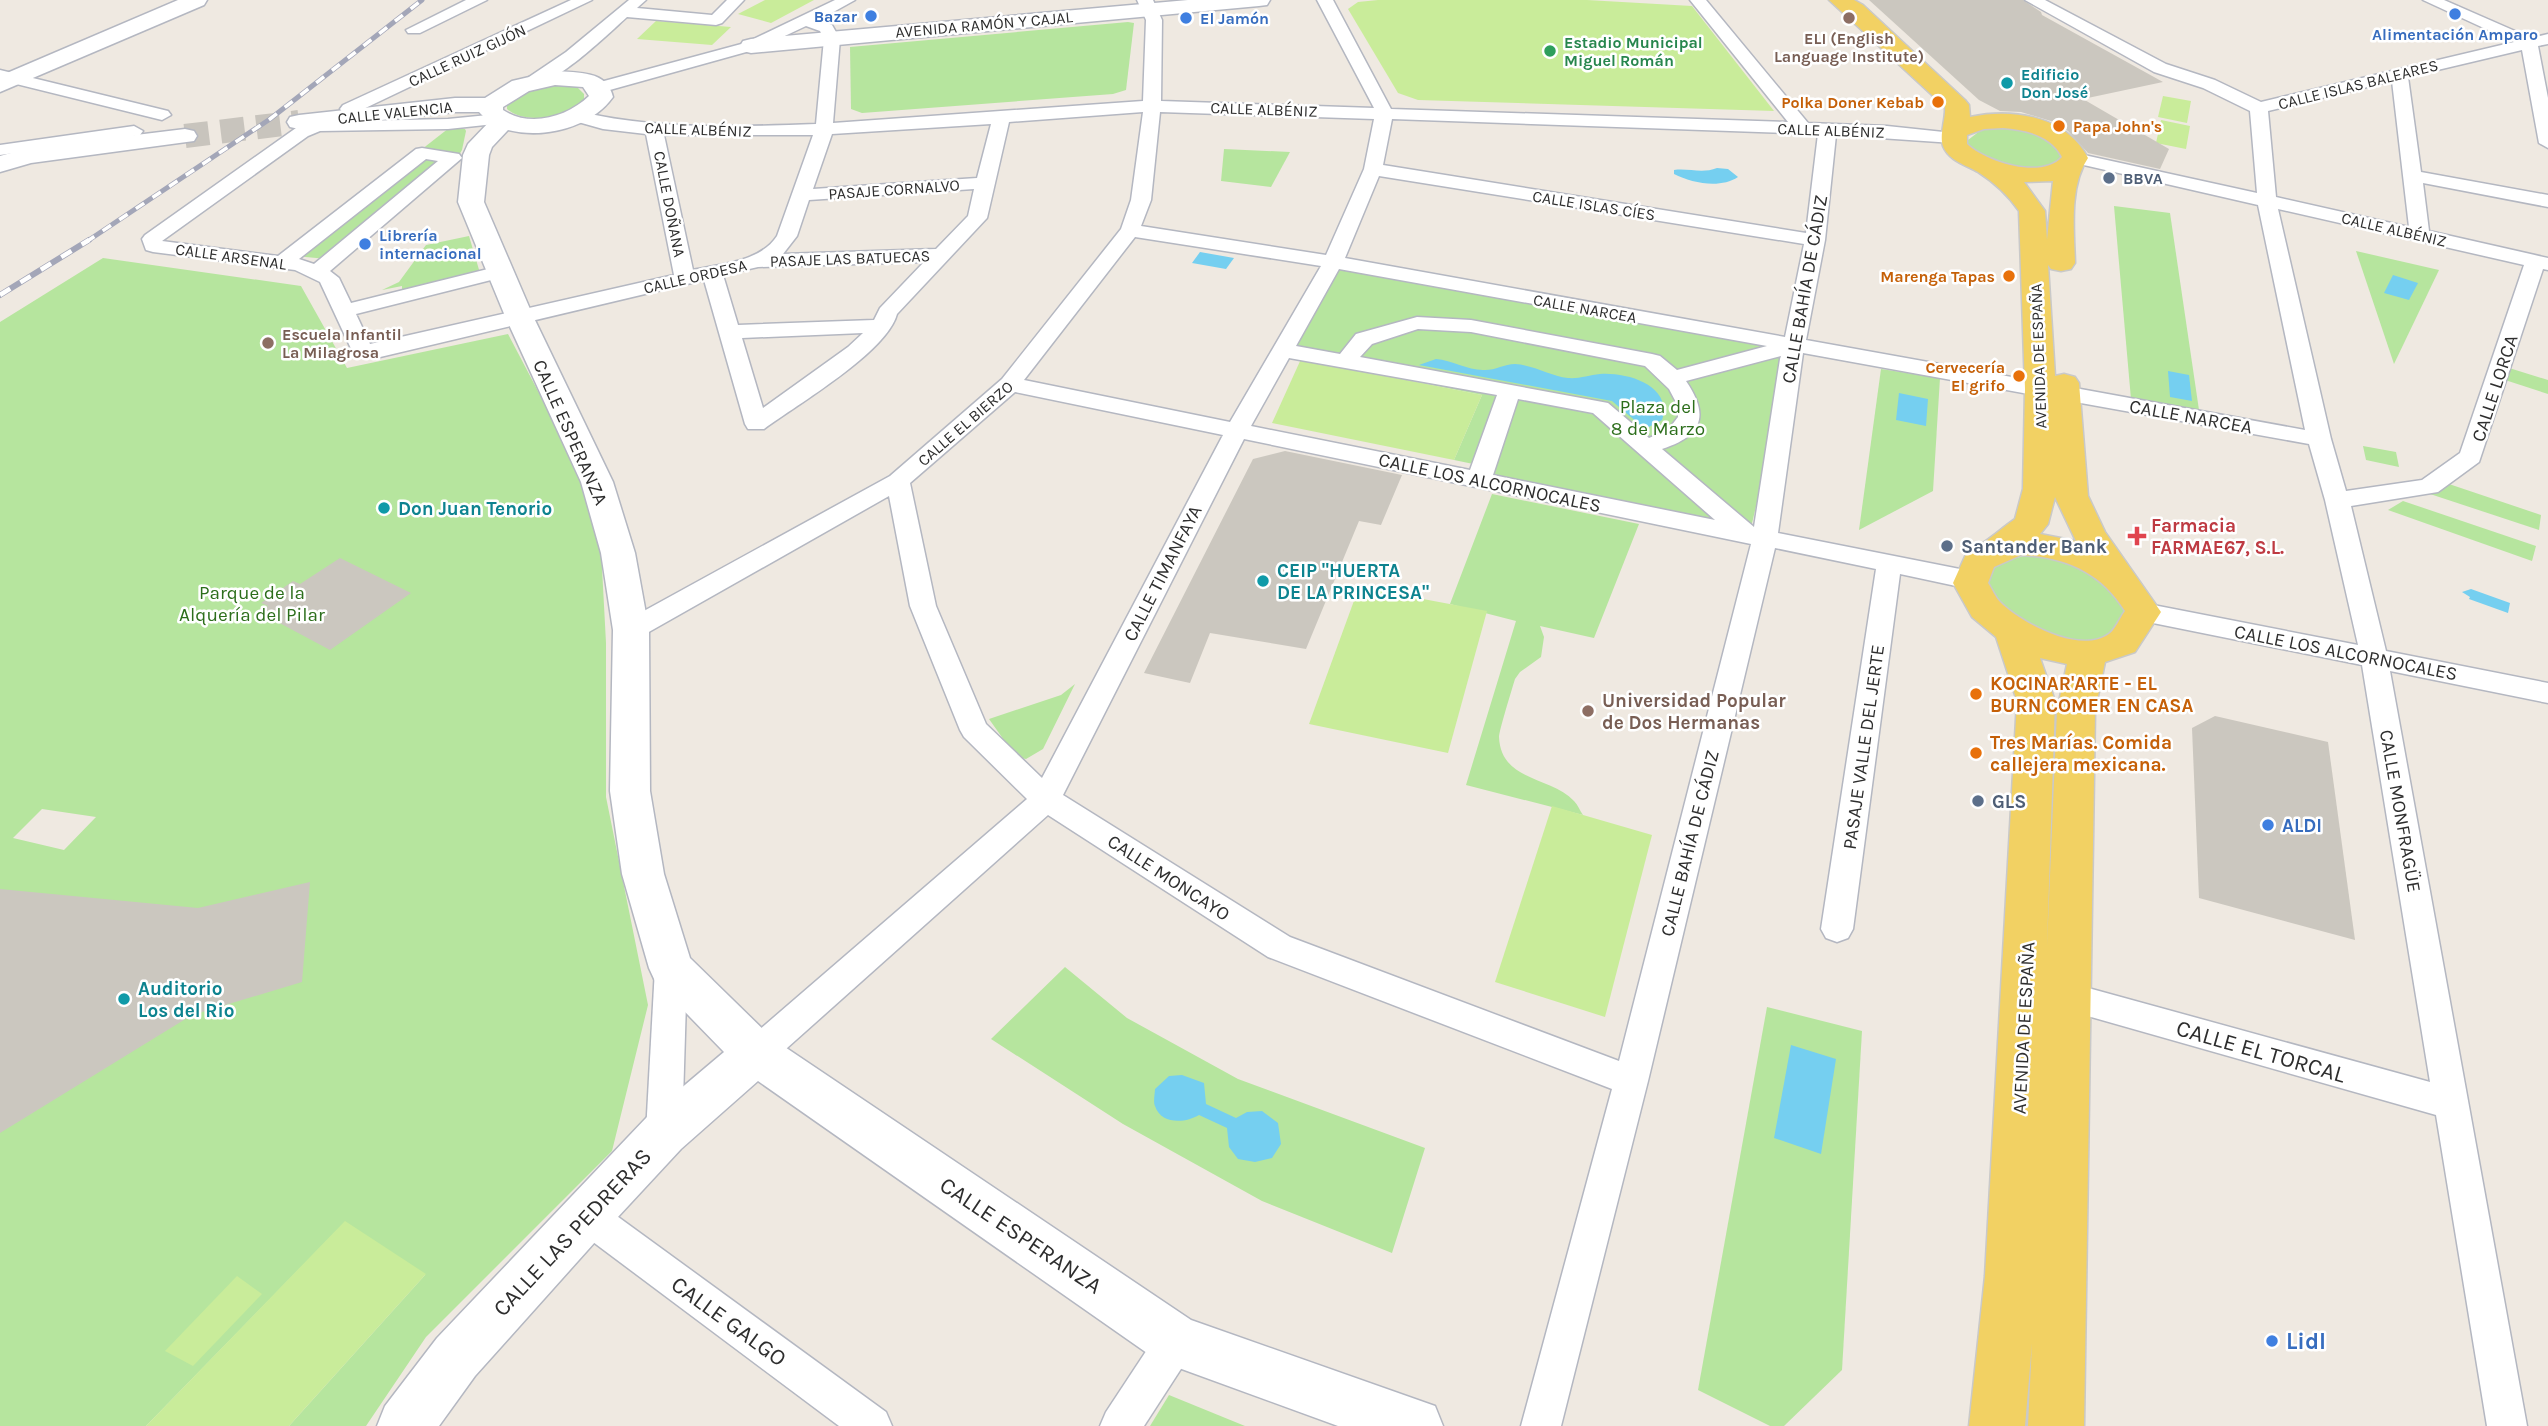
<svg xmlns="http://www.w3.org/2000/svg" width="2548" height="1426" font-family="Karla,sans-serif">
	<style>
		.green { fill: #b6e59e; fill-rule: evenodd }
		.pitch { fill: #c9ec9a }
		.water { fill: #75cff0 }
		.building { fill: #cbc7bf }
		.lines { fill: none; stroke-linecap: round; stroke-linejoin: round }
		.secondary-tunnel { stroke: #c8c4bd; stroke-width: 24; stroke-dasharray: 24 12; stroke-linecap: butt }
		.street-casing { stroke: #b4b7c1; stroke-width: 3 }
		.secondary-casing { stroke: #b4b7c1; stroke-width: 3 }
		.primary-casing { stroke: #c9c9c9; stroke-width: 3 }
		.street { fill: #fff; fill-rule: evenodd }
		.secondary { fill: #fff; fill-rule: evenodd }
		.primary { fill: #f2d163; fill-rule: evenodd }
		.rail-far1-casing { stroke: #a3a6b8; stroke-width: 5 }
		.rail-casing { stroke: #a3a6b8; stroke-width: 6 }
		.rail-far1 { stroke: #fff; stroke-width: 3.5; stroke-dasharray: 10; stroke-linecap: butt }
		.rail { stroke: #fff; stroke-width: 4.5; stroke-dasharray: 12; stroke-linecap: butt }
		.shop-dot { fill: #3f7fe0; stroke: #fff; stroke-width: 2.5 }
		.education-dot { fill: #8d6e63; stroke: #fff; stroke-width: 2.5 }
		.leisure-dot { fill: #2e9e5b; stroke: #fff; stroke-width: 2.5 }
		.culture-dot { fill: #0f9aa8; stroke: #fff; stroke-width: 2.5 }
		.food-dot { fill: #e8710a; stroke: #fff; stroke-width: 2.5 }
		.service-dot { fill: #5c6f8a; stroke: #fff; stroke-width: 2.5 }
		.health-dot { fill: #e0444e; stroke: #fff; stroke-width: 2.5 }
		.labels { text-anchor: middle; stroke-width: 5; stroke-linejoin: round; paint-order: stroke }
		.far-shop-label { font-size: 16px; font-weight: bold; fill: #366cbe; stroke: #fff; text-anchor: start }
		.far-street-label { font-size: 16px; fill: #2e2e2e; stroke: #fff }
		.far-education-label { font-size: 16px; font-weight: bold; fill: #785e54; stroke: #fff }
		.far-leisure-label { font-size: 16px; font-weight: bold; fill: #27864d; stroke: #fff; text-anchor: start }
		.far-culture-label { font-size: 16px; font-weight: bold; fill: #0d838f; stroke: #fff; text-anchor: start }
		.far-food-label { font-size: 16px; font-weight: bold; fill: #c56008; stroke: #fff; text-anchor: end }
		.far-service-label { font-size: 16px; font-weight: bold; fill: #4e5e75; stroke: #fff; text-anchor: start }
		.street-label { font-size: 19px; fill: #2e2e2e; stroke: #fff }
		.park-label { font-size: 19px; fill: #2c6e1b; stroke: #fff }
		.culture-label { font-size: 19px; font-weight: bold; fill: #0d838f; stroke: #fff; text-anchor: start }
		.health-label { font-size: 19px; font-weight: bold; fill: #be3a42; stroke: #fff; text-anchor: start }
		.service-label { font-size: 19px; font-weight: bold; fill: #4e5e75; stroke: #fff; text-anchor: start }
		.food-label { font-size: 19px; font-weight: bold; fill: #c56008; stroke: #fff; text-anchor: start }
		.education-label { font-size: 19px; font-weight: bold; fill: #785e54; stroke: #fff; text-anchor: start }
		.shop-label { font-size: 19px; font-weight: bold; fill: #366cbe; stroke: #fff; text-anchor: start }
		.near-street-label { font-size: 23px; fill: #2e2e2e; stroke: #fff }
		.near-shop-label { font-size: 23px; font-weight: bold; fill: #366cbe; stroke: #fff; text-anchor: start }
	</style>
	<rect width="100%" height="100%" fill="#efe9e1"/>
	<!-- green -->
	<g class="green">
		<path d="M1128 22 1134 23 1126 90 1113 94 862 113 851 109 850 47Z"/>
		<path d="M552 84 577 87 584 94V99C568 117 526 126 507 109V104L514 95Z"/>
		<path d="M449 128 465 129 466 131 462 150 453 165 327 259 295 256 293 250Z"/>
		<path d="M1993 128C2022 128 2044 133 2063 154L2062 161 2045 170 1999 166 1968 147V140L1981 130Z"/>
		<path d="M1224 149 1290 152 1271 187 1221 181Z"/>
		<path d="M2114 206 2170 213 2199 410 2131 399Z"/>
		<path d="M469 236 480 273 402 292V286L382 290 399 282 426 245Z"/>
		<path d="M2356 251 2439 270 2394 364Z"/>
		<path d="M103 258 301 286 347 368 508 334 570 452 594 511 601 549 606 643V797L648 1005 612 1151 426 1337 366 1426H289L425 1275 345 1222 146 1426H0V322ZM42 809 96 817 64 850 13 838Z"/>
		<path d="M1333 262 1794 346 1749 536 1479 480 1483 466 1454 460 1482 395 1301 359 1282 350Z"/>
		<path d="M2506 367 2548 380V394L2502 379Z"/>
		<path d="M1881 369 1940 378 1933 491 1859 530Z"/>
		<path d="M2363 446 2396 452 2399 467 2366 460Z"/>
		<path d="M2449 484 2541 515 2539 530 2424 492Z"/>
		<path d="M1492 494 1639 524 1594 638 1540 626 1544 637 1541 657 1520 672 1515 679C1512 689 1499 731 1499 737 1501 782 1551 776 1574 801 1578 805 1580 811 1583 815L1466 785 1516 621 1450 604Z"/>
		<path d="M2403 501 2536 546 2532 561 2388 510Z"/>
		<path d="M2043 554 2087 567 2126 607C2123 661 2046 641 2016 622 2009 618 2004 608 1998 602 1967 566 2016 555 2043 554Z"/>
		<path d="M1075 684 1043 749 1026 759 1016 757 989 719 1061 695Z"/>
		<path d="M1065 967 1127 1018 1238 1079 1425 1148 1392 1253 1262 1201 1123 1124 991 1039Z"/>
		<path d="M1767 1007 1862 1031 1842 1370 1784 1426H1770L1698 1390Z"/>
		<path d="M1169 1395 1245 1426H1150Z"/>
	</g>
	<!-- pitch -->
	<g class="pitch">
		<path d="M765 0H814L771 23 738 14Z"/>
		<path d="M1378 0H1587L1692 6 1774 111 1418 100 1398 93 1348 9 1358 2Z"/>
		<path d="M656 21 731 27 712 45 637 39Z"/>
		<path d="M2163 96 2191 101 2187 123 2158 117Z"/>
		<path d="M2161 120 2190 126 2186 149 2156 143Z"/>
		<path d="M1301 359 1482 395 1454 460 1272 423Z"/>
		<path d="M1359 587 1487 611 1448 753 1309 724Z"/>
		<path d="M1552 806 1652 835 1605 1017 1495 982Z"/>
		<path d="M345 1221 426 1274 289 1426H146Z"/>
		<path d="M237 1276 262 1294 193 1366 165 1351Z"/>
	</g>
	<!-- water -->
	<g class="water">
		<path d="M1717 168 1728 169 1738 177C1720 189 1692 183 1674 174V170C1689 168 1702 174 1717 168Z"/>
		<path d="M1200 252 1234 258 1226 269 1192 263Z"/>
		<path d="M2393 275 2418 283 2409 300 2384 293Z"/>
		<path d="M1436 359C1452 360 1467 370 1483 370 1494 371 1504 364 1515 364 1534 365 1550 376 1568 378 1579 379 1589 375 1600 374 1628 372 1673 386 1662 420L1645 429 1612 401 1419 365Z"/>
		<path d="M2168 371 2189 375 2192 401 2170 397Z"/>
		<path d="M1899 393 1928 399 1926 426 1896 420Z"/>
		<path d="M2471 589 2510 603 2508 613 2469 599 2470 597 2462 592Z"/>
		<path d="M1791 1045 1836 1059 1821 1154 1774 1138Z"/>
		<path d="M1182 1075 1204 1083 1206 1104 1236 1118 1247 1112 1262 1111 1278 1123 1281 1144 1272 1158 1255 1162 1238 1159 1229 1147 1227 1128 1199 1115C1186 1123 1161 1125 1155 1106 1153 1102 1155 1093 1155 1089L1169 1076Z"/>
	</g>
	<!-- building -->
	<g class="building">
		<path d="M1869 0H2023L2041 12 2042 15 2163 82 2083 99 2169 149 2160 169 2088 153 2068 131 2054 122 2021 112 2000 111 1979 100Z"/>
		<path d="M1285 451 1402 475 1381 525 1359 521 1306 649 1210 633 1190 683 1144 673 1253 459Z"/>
		<path d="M340 558 411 593 330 650 259 612 268 606 261 603 293 581 300 584Z"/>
		<path d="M2215 716 2328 742 2355 940 2199 898 2192 728Z"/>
		<path d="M310 882 302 982 192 1015 0 1133V889L198 908Z"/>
	</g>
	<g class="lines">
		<!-- secondary-tunnel -->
		<path class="secondary-tunnel" d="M185 136 299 122"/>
		<defs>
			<g id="street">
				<path d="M466 0H487L420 33H408L406 30Z"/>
				<path d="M571 0H592L355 113H343L340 109 343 105Z"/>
				<path d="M629 0H646L637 8 712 15 727 0H744L722 23 716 25 627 17C610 32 551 90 529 85L527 81 529 77 566 52Z"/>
				<path d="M835 0H855L819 20 832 25 840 39 833 123 1143 101 1146 20 1137 0H1153L1162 20 1161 101 1374 108 1317 0H1333L1391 109 1788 122 1690 0H1706L1808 123 1887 126 1953 133 1962 138 1953 143 1836 135 1825 240 1806 340 2040 382 2048 384 2051 389 2048 394 2040 396 1803 353 1778 533 1970 571 1979 574 1983 580 1979 586 1970 589 1900 574 1853 929 1848 938 1837 942 1826 938 1821 929 1876 569 1775 548 1648 1081 1561 1426H1521L1612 1089 1268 957 1048 815 768 1065 756 1069 744 1065 739 1054 744 1043 1027 799 964 737 960 730 910 606 889 496 640 637 631 639 622 637 618 630 622 623 890 476 1002 379 1121 229 1131 200 1143 112 1009 122 987 218 897 314C887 352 798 404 764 429H748L745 424 704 280 376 358 354 355 320 282 295 270 153 252 146 250 142 239 145 235 296 128 312 122 448 119 498 114 504 115 507 119 504 123 448 129 320 131 308 136 162 241 278 256 416 149 422 148 459 154 462 158 330 271 339 278 351 303 500 266 507 268 510 272 507 276 356 314 370 344 674 275 646 134 603 129 571 120 568 116 577 111C654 130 737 127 816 124L824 39 820 31 806 26 757 49 599 93 590 88 593 84 745 43ZM1160 112 1374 119 1364 169 1326 255 1141 226 1151 200ZM1392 119 1818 134 1806 233 1383 165ZM991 124 977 178 813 189 832 134ZM664 135H813L777 236C760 262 721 264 693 270ZM426 159 438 161 314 264 299 259ZM1379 176 1804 244 1785 337 1345 258ZM974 189 968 216 936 249 783 254 797 236 809 200ZM1135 237 1321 266 1230 422 1024 380ZM924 262 880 308 874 320 738 325 723 275 758 267ZM1339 269 1767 346 1677 370 1660 356 1652 354 1471 320 1417 317 1356 334 1340 354 1296 346ZM1418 329 1471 332 1645 366 1669 389 1678 406V417L1668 430 1649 438 1608 403 1360 357 1372 344ZM863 333 848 347 763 408 742 338ZM1781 356 1780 359 1754 527 1662 449C1702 436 1710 416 1686 381ZM1289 358 1497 395 1470 470 1251 426ZM1015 392 1223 435 1042 778 986 724 936 606 910 483ZM1518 399 1593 413 1715 520 1493 475ZM1244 439 1751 544 1619 1061 1290 937 1063 795Z"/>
				<path d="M2025 0H2045L2166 64 2215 80 2261 102 2514 42 2423 0H2444L2531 38 2548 34V44L2538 46 2548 98V148L2539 143 2522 50 2408 77 2421 172 2548 195V207L2423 183 2429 231 2548 258V270L2543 269 2479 462 2438 492 2351 506 2386 651 2548 683V703L2390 671 2527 1426H2487L2436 1115 2070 1011 2058 1007 2054 997 2058 987 2070 983 2430 1082 2362 665 2143 621 2134 618 2130 612 2134 606 2143 603 2358 645 2325 500 2309 444 2064 400 2056 398 2053 393 2056 388 2064 386 2305 430 2258 205 2075 163 2066 158 2075 153 2257 193 2250 111 2203 88 2154 72ZM2392 81 2409 227 2276 197 2268 111ZM2278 209 2524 265 2460 453 2422 480 2346 491 2331 439Z"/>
				<path d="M0 70 168 111 171 115 162 120 0 80Z"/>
				<path d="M134 126 143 131 140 135 0 155V145Z"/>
				<path d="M671 954 682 958 687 968 682 1133 676 1145 664 1149 652 1145 646 1133 655 968 660 958Z"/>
				<path d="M586 1197 599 1203 886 1412 892 1426H839L573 1227 568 1215 573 1203Z"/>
				<path d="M1176 1322 1190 1327 1195 1341 1190 1355 1144 1426H1100L1106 1412 1162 1327Z"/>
			</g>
			<g id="secondary">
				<path d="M178 0H207L204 5 0 92V76Z"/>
				<path d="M1188 0H1270L1267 5 1259 6 751 53 743 51 740 46 743 41 751 39Z"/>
				<path d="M555 71C578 73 607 70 613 97 591 128 543 139 508 130L492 147 489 155 484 202 533 316 613 482 635 553 649 630 650 791 664 874 690 958 773 1039 1191 1320 1435 1406 1443 1426H1338L1157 1360 758 1081 681 1149 604 1232 475 1376 439 1426H377L385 1406 437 1338 647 1117 724 1052 655 981 649 968 622 874 610 791 613 630 601 553 581 482 505 316 458 202 463 155 468 144 489 122 479 112H455L299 129 290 127 287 122 290 117 299 115 455 98H485L512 81ZM555 85 583 87 589 96C567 117 530 128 503 110V107L529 91Z"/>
				<path d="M185 129 194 131 197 136 194 141 31 163 0 172V156L29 148Z"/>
			</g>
			<path id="primary" d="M1829 0H1854L1863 5 1965 100 1969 105 1970 117C2013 108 2066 116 2088 158 2069 186 2074 230 2075 263L2071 269 2061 271 2051 269 2048 265 2055 376 2064 374 2075 377 2079 383 2088 496 2105 532 2161 612 2135 652 2105 662 2095 711 2084 1426H2028L2032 1343 2025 1426H1969L1985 1276 2017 701 1996 637 1972 617 1953 583 1967 552C1984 545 1999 530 2015 519L2023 489 2025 389 2019 211C2008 195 1995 183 1978 172 1966 165 1949 161 1943 146 1939 135 1946 119 1945 107ZM2003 128C2026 130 2051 135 2062 157 2042 180 1986 162 1967 144V135L1984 129ZM2053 181 2047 240 2045 211 2024 182ZM2055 497 2076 541 2040 534 2048 524ZM2021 555C2065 557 2101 572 2125 611 2120 618 2115 630 2109 634 2080 655 2021 623 2000 602 1995 597 1992 589 1988 583L1994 567ZM2040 658 2067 664 2057 711 2047 946 2055 701Z"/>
		</defs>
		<!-- street casing -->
		<use href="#street" class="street-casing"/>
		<!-- secondary casing -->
		<use href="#secondary" class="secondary-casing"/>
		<!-- primary casing -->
		<use href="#primary" class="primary-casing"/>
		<!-- street -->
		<use href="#street" class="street"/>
		<!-- secondary -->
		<use href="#secondary" class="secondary"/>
		<!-- primary -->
		<use href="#primary" class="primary"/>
		<defs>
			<path id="rail-far1" d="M86 242 270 119 422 0"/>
			<path id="rail" d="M0 295 89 240"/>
		</defs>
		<!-- rail-far1 casing -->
		<use href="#rail-far1" class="rail-far1-casing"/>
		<!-- rail casing -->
		<use href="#rail" class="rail-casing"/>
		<!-- rail-far1 -->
		<use href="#rail-far1" class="rail-far1"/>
		<!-- rail -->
		<use href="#rail" class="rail"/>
	</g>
	<!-- markers -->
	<g class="shop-dot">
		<circle cx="2455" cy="14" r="7"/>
		<circle cx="871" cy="16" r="7"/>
		<circle cx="1186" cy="18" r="7"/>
		<circle cx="365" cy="244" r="7"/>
		<circle cx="2268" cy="825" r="7"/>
		<circle cx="2272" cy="1341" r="7"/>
	</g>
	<g class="education-dot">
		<circle cx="1849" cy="18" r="7"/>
		<circle cx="268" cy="343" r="7"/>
		<circle cx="1588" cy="711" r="7"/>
	</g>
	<circle class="leisure-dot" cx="1550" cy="51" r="7"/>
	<g class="culture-dot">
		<circle cx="2007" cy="83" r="7"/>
		<circle cx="384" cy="508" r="7"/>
		<circle cx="1263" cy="581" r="7"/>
		<circle cx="124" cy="999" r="7"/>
	</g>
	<g class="food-dot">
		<circle cx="1938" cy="102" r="7"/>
		<circle cx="2059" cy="126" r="7"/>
		<circle cx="2009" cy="276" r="7"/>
		<circle cx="2019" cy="376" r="7"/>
		<circle cx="1976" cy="694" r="7"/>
		<circle cx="1976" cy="753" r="7"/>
	</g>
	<g class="service-dot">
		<circle cx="2109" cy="178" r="7"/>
		<circle cx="1947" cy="546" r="7"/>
		<circle cx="1978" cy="801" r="7"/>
	</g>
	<path class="health-dot" d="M2133.5 525.5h7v7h7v7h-7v7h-7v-7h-7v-7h7z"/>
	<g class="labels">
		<!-- far-shop labels -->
		<g class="far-shop-label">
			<text x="857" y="22" text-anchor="end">Bazar</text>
			<text x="1200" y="24">El Jamón</text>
			<text x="2455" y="40" text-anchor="middle">Alimentación Amparo</text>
			<text x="379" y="241">Librería<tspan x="379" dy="18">internacional</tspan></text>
		</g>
		<!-- far-street labels -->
		<g class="far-street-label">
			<text transform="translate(984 24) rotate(-5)" y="6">AVENIDA RAMÓN Y CAJAL</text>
			<text transform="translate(467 55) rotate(-25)" y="6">CALLE RUIZ GIJÓN</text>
			<text transform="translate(2358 84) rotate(-14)" y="6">CALLE ISLAS BALEARES</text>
			<text transform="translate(1264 109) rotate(2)" y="6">CALLE ALBÉNIZ</text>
			<text transform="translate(395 112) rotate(-6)" y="6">CALLE VALENCIA</text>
			<text transform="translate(698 129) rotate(2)" y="6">CALLE ALBÉNIZ</text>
			<text transform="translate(1831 130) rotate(2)" y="6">CALLE ALBÉNIZ</text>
			<text transform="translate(894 189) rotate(-4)" y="6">PASAJE CORNALVO</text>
			<text transform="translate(670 204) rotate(79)" y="6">CALLE DOÑANA</text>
			<text transform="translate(1594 205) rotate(9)" y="6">CALLE ISLAS CÍES</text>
			<text transform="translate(2394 229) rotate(13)" y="6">CALLE ALBÉNIZ</text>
			<text transform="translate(231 256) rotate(8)" y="6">CALLE ARSENAL</text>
			<text transform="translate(850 258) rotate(-2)" y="6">PASAJE LAS BATUECAS</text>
			<text transform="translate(695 276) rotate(-13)" y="6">CALLE ORDESA</text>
			<text transform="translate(1585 308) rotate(10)" y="6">CALLE NARCEA</text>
			<text transform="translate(2038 356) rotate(-92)" y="6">AVENIDA DE ESPAÑA</text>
			<text transform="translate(965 423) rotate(-41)" y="6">CALLE EL BIERZO</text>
		</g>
		<!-- far-education labels -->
		<g class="far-education-label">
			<text x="1849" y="44">ELI (English<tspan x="1849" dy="18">Language Institute)</tspan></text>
			<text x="282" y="340" text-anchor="start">Escuela Infantil<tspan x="282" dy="18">La Milagrosa</tspan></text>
		</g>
		<!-- far-leisure labels -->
		<g class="far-leisure-label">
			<text x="1564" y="48">Estadio Municipal<tspan x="1564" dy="18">Miguel Román</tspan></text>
		</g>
		<!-- far-culture labels -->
		<g class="far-culture-label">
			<text x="2021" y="80">Edificio<tspan x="2021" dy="18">Don José</tspan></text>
		</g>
		<!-- far-food labels -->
		<g class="far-food-label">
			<text x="1924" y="108">Polka Doner Kebab</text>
			<text x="2073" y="132" text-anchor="start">Papa John's</text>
			<text x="1995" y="282">Marenga Tapas</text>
			<text x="2005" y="373">Cervecería<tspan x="2005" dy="18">El grifo</tspan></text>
		</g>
		<!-- far-service labels -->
		<g class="far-service-label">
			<text x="2123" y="184">BBVA</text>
		</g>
		<!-- street labels -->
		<g class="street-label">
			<text transform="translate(1804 289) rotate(-80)" y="7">CALLE BAHÍA DE CÁDIZ</text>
			<text transform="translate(2494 388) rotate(-72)" y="7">CALLE LORCA</text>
			<text transform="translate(2191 416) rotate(10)" y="7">CALLE NARCEA</text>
			<text transform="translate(571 432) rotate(66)" y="7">CALLE ESPERANZA</text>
			<text transform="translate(1490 482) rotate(12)" y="7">CALLE LOS ALCORNOCALES</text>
			<text transform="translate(1162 573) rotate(-63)" y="7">CALLE TIMANFAYA</text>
			<text transform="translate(2346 652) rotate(11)" y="7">CALLE LOS ALCORNOCALES</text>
			<text transform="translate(1863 747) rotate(-82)" y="7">PASAJE VALLE DEL JERTE</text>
			<text transform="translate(2401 811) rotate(80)" y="7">CALLE MONFRAGÜE</text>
			<text transform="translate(1689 843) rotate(-76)" y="7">CALLE BAHÍA DE CÁDIZ</text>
			<text transform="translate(1169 877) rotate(33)" y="7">CALLE MONCAYO</text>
			<text transform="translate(2023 1028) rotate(-87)" y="7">AVENIDA DE ESPAÑA</text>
		</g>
		<!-- park labels -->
		<g class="park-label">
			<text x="1658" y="413">Plaza del<tspan x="1658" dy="22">8 de Marzo</tspan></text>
			<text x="252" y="599">Parque de la<tspan x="252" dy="22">Alquería del Pilar</tspan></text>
		</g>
		<!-- culture labels -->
		<g class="culture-label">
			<text x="398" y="515">Don Juan Tenorio</text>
			<text x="1277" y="577">CEIP "HUERTA<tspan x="1277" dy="22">DE LA PRINCESA"</tspan></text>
			<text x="138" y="995">Auditorio<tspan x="138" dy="22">Los del Rio</tspan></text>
		</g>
		<!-- health labels -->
		<g class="health-label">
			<text x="2151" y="532">Farmacia<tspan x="2151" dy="22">FARMAE67, S.L.</tspan></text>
		</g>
		<!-- service labels -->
		<g class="service-label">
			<text x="1961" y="553">Santander Bank</text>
			<text x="1992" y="808">GLS</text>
		</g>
		<!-- food labels -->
		<g class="food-label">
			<text x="1990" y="690">KOCINAR'ARTE - EL<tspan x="1990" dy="22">BURN COMER EN CASA</tspan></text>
			<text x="1990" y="749">Tres Marías. Comida<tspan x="1990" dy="22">callejera mexicana.</tspan></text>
		</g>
		<!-- education labels -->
		<g class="education-label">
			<text x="1602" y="707">Universidad Popular<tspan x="1602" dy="22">de Dos Hermanas</tspan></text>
		</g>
		<!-- shop labels -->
		<g class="shop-label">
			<text x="2282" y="832">ALDI</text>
		</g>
		<!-- near-street labels -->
		<g class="near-street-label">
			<text transform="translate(2261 1051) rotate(16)" y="8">CALLE EL TORCAL</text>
			<text transform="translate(572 1232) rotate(-47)" y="8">CALLE LAS PEDRERAS</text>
			<text transform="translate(1021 1235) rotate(34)" y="8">CALLE ESPERANZA</text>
			<text transform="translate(729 1321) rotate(36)" y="8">CALLE GALGO</text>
		</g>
		<!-- near-shop labels -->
		<g class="near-shop-label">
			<text x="2286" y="1349">Lidl</text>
		</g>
	</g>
</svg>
